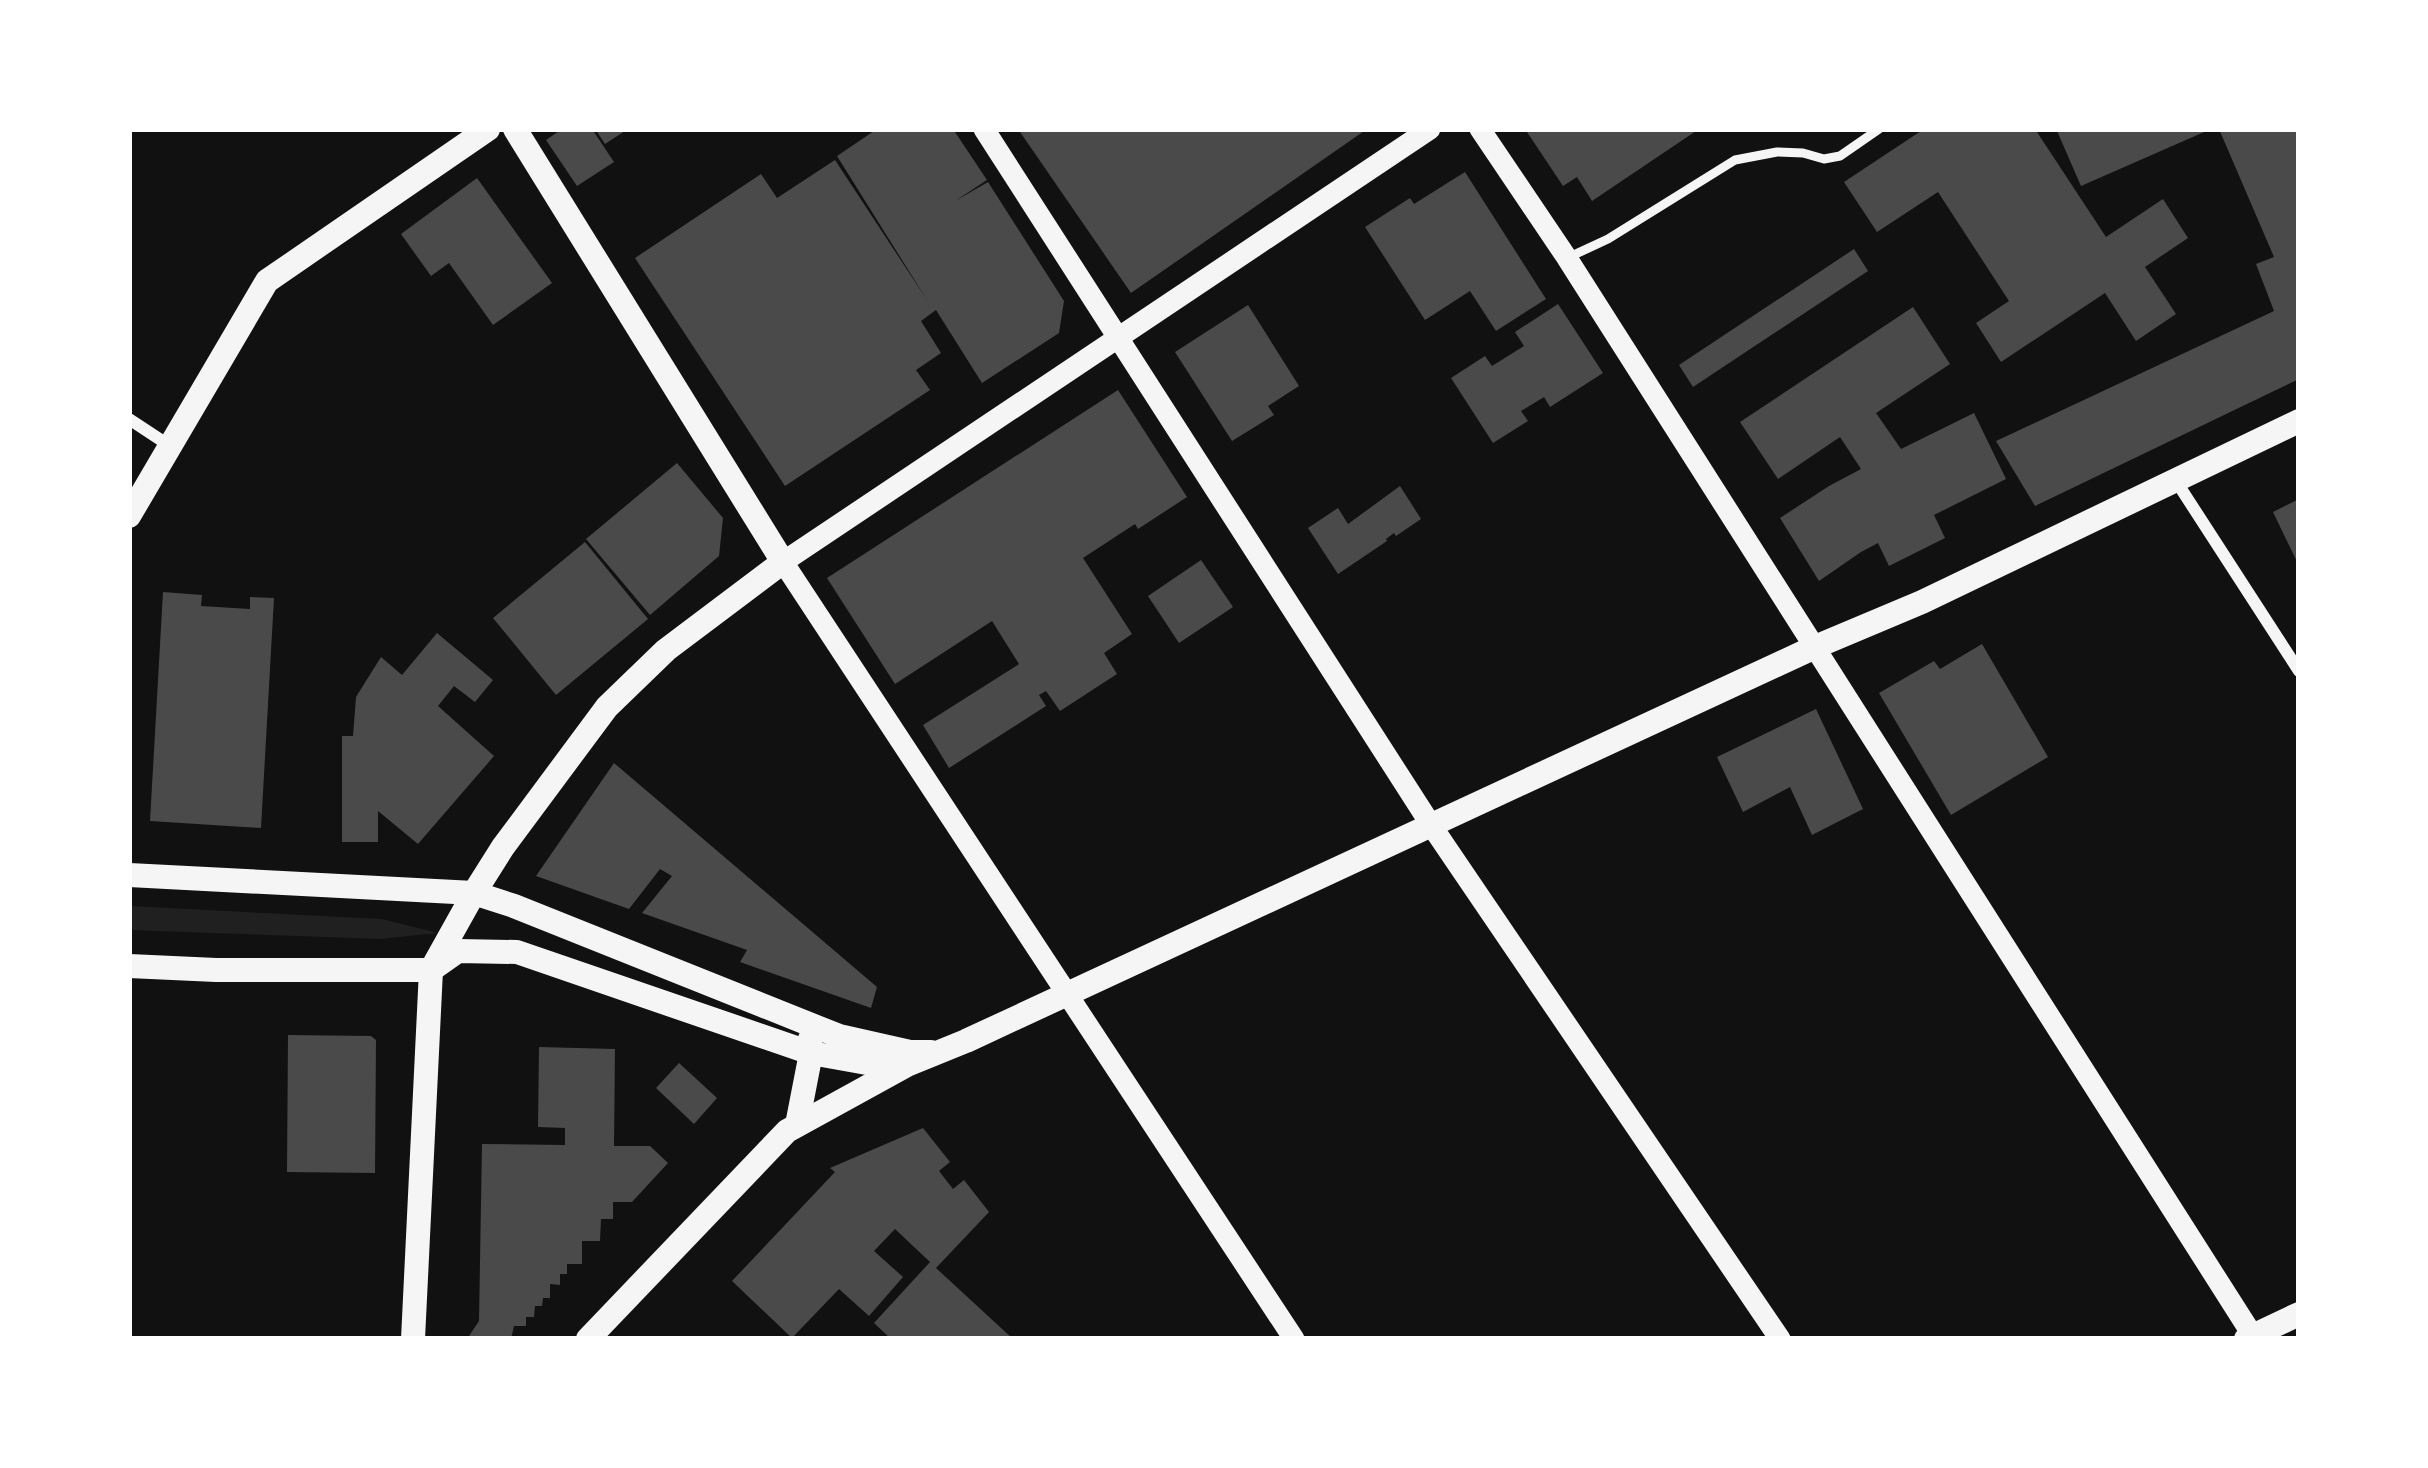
<svg xmlns="http://www.w3.org/2000/svg" width="2428" height="1468" font-family="Cabin,sans-serif">
	<style>
		.green { fill: #202020 }
		.building { fill: #4a4a4a }
		.lines { fill: none; stroke-linecap: round; stroke-linejoin: round }
		.service { stroke: #f5f5f5; stroke-width: 9 }
		.minor { stroke: #f5f5f5; stroke-width: 12 }
		.tertiary { stroke: #f5f5f5; stroke-width: 21 }
		.secondary { stroke: #f5f5f5; stroke-width: 24 }
	</style>
	<rect width="100%" height="100%" fill="#111"/>
	<!-- green -->
	<path class="green" d="M129 906 382 919 438 933 380 939 129 930Z"/>
	<!-- building -->
	<g class="building">
		<path d="M562 129H592L614 162 577 186 546 140Z"/>
		<path d="M595 129H628L605 144Z"/>
		<path d="M877 129H953L987 180 955 201 988 182 1064 301 1059 333 982 383 936 310 921 321 941 353 916 370 930 390 785 486 635 258 761 174 777 198 835 160 927 300 837 156Z"/>
		<path d="M1018 129H1367L1131 293Z"/>
		<path d="M1525 129H1699L1592 201 1577 177 1563 186Z"/>
		<path d="M1924 129H2035L2106 237 2163 199 2188 238 2145 267 2176 314 2136 341 2105 293 2001 362 1976 323 2009 301 1938 192 1877 232 1844 182Z"/>
		<path d="M2062 129H2211L2081 186 2057 131Z"/>
		<path d="M2219 129H2299V379L2035 506 1996 441 2274 311 2256 264 2274 257Z"/>
		<path d="M1465 172 1546 299 1496 331 1470 291 1425 320 1365 227 1410 198 1414 204Z"/>
		<path d="M477 178 552 283 493 325 449 263 431 276 401 234Z"/>
		<path d="M1854 249 1868 271 1693 387 1679 365Z"/>
		<path d="M1558 304 1603 373 1550 407 1544 397 1521 411 1528 421 1493 443 1451 378 1485 356 1492 366 1524 346 1515 332Z"/>
		<path d="M1248 305 1299 386 1268 406 1274 415 1232 441 1175 352Z"/>
		<path d="M1913 307 1950 364 1876 413 1901 449 1974 413 2006 479 1934 515 1945 538 1889 566 1878 543 1861 552 1819 581 1780 518 1829 486 1861 469 1840 437 1778 479 1740 422Z"/>
		<path d="M1118 390 1187 497 1138 529 1135 524 1083 558 1132 634 1104 653 1117 674 1060 711 1046 691 1039 695 1046 706 949 768 923 725 1019 664 992 621 895 684 827 578Z"/>
		<path d="M677 463 723 518 719 556 650 615 586 539Z"/>
		<path d="M1400 486 1421 519 1396 536 1394 533 1386 539 1387 541 1338 574 1308 528 1338 508 1348 524Z"/>
		<path d="M2299 499V566L2273 512Z"/>
		<path d="M585 542 648 619 556 695 493 618Z"/>
		<path d="M1201 560 1233 607 1179 643 1148 596Z"/>
		<path d="M163 592 202 595 201 606 250 609V597L274 598 261 828 150 821Z"/>
		<path d="M437 633 493 680 475 702 454 686 438 706 494 756 418 844 378 811V842H342V736H353L356 697 381 657 402 675Z"/>
		<path d="M1982 644 2048 757 1951 815 1879 693 1934 661 1940 669Z"/>
		<path d="M1816 709 1863 809 1812 835 1790 787 1743 812 1717 757Z"/>
		<path d="M614 763 877 987 871 1008 740 962 747 950 642 913 672 876 660 869 629 909 536 876Z"/>
		<path d="M288 1035 371 1036 376 1040 375 1173 287 1172Z"/>
		<path d="M539 1047 615 1049 614 1146H650L668 1163 632 1202H613V1219H601L600 1241H582V1264H567V1274H560V1285L550 1284V1298H543L542 1306H535L534 1317H526V1326H514L511 1339H467L479 1321 482 1144 565 1145V1128L538 1127Z"/>
		<path d="M679 1063 717 1098 694 1124 656 1088Z"/>
		<path d="M923 1128 950 1162 939 1171 953 1189 964 1180 989 1212 936 1268 1013 1339H891L874 1323 930 1262 895 1229 874 1251 903 1277 869 1316 839 1289 792 1338 732 1281 835 1172 830 1168Z"/>
	</g>
	<g class="lines">
		<!-- service -->
		<path class="service" d="M1567 258 1608 239 1735 160 1777 152 1803 153 1824 159 1840 156 1879 129"/>
		<!-- minor -->
		<g class="minor">
			<path d="M129 419 170 446"/>
			<path d="M2176 481 2299 671"/>
		</g>
		<!-- tertiary -->
		<g class="tertiary">
			<path d="M984 129 1431 825 1780 1339"/>
			<path d="M1480 129 1567 258 2253 1336"/>
			<path d="M1294 1339 783 562 1430 129"/>
		</g>
		<!-- secondary -->
		<g class="secondary">
			<path d="M129 516 267 281 488 129"/>
			<path d="M129 875 474 893 514 906 839 1036 910 1052H931"/>
			<path d="M129 966 216 970H431L458 951 517 952 811 1053 878 1065H905"/>
			<path d="M797 1125 811 1053 810 1039"/>
			<path d="M413 1339 431 970 474 893 503 847 607 707 666 650 783 562 515 129"/>
			<path d="M588 1339 787 1131 907 1065 966 1041 1815 647 1922 602 2299 421"/>
			<path d="M2246 1339 2299 1314"/>
		</g>
	</g>
	<!-- border -->
	<rect width="2428" height="1468" fill="none" stroke="#ffffff" stroke-width="264"/>
</svg>
